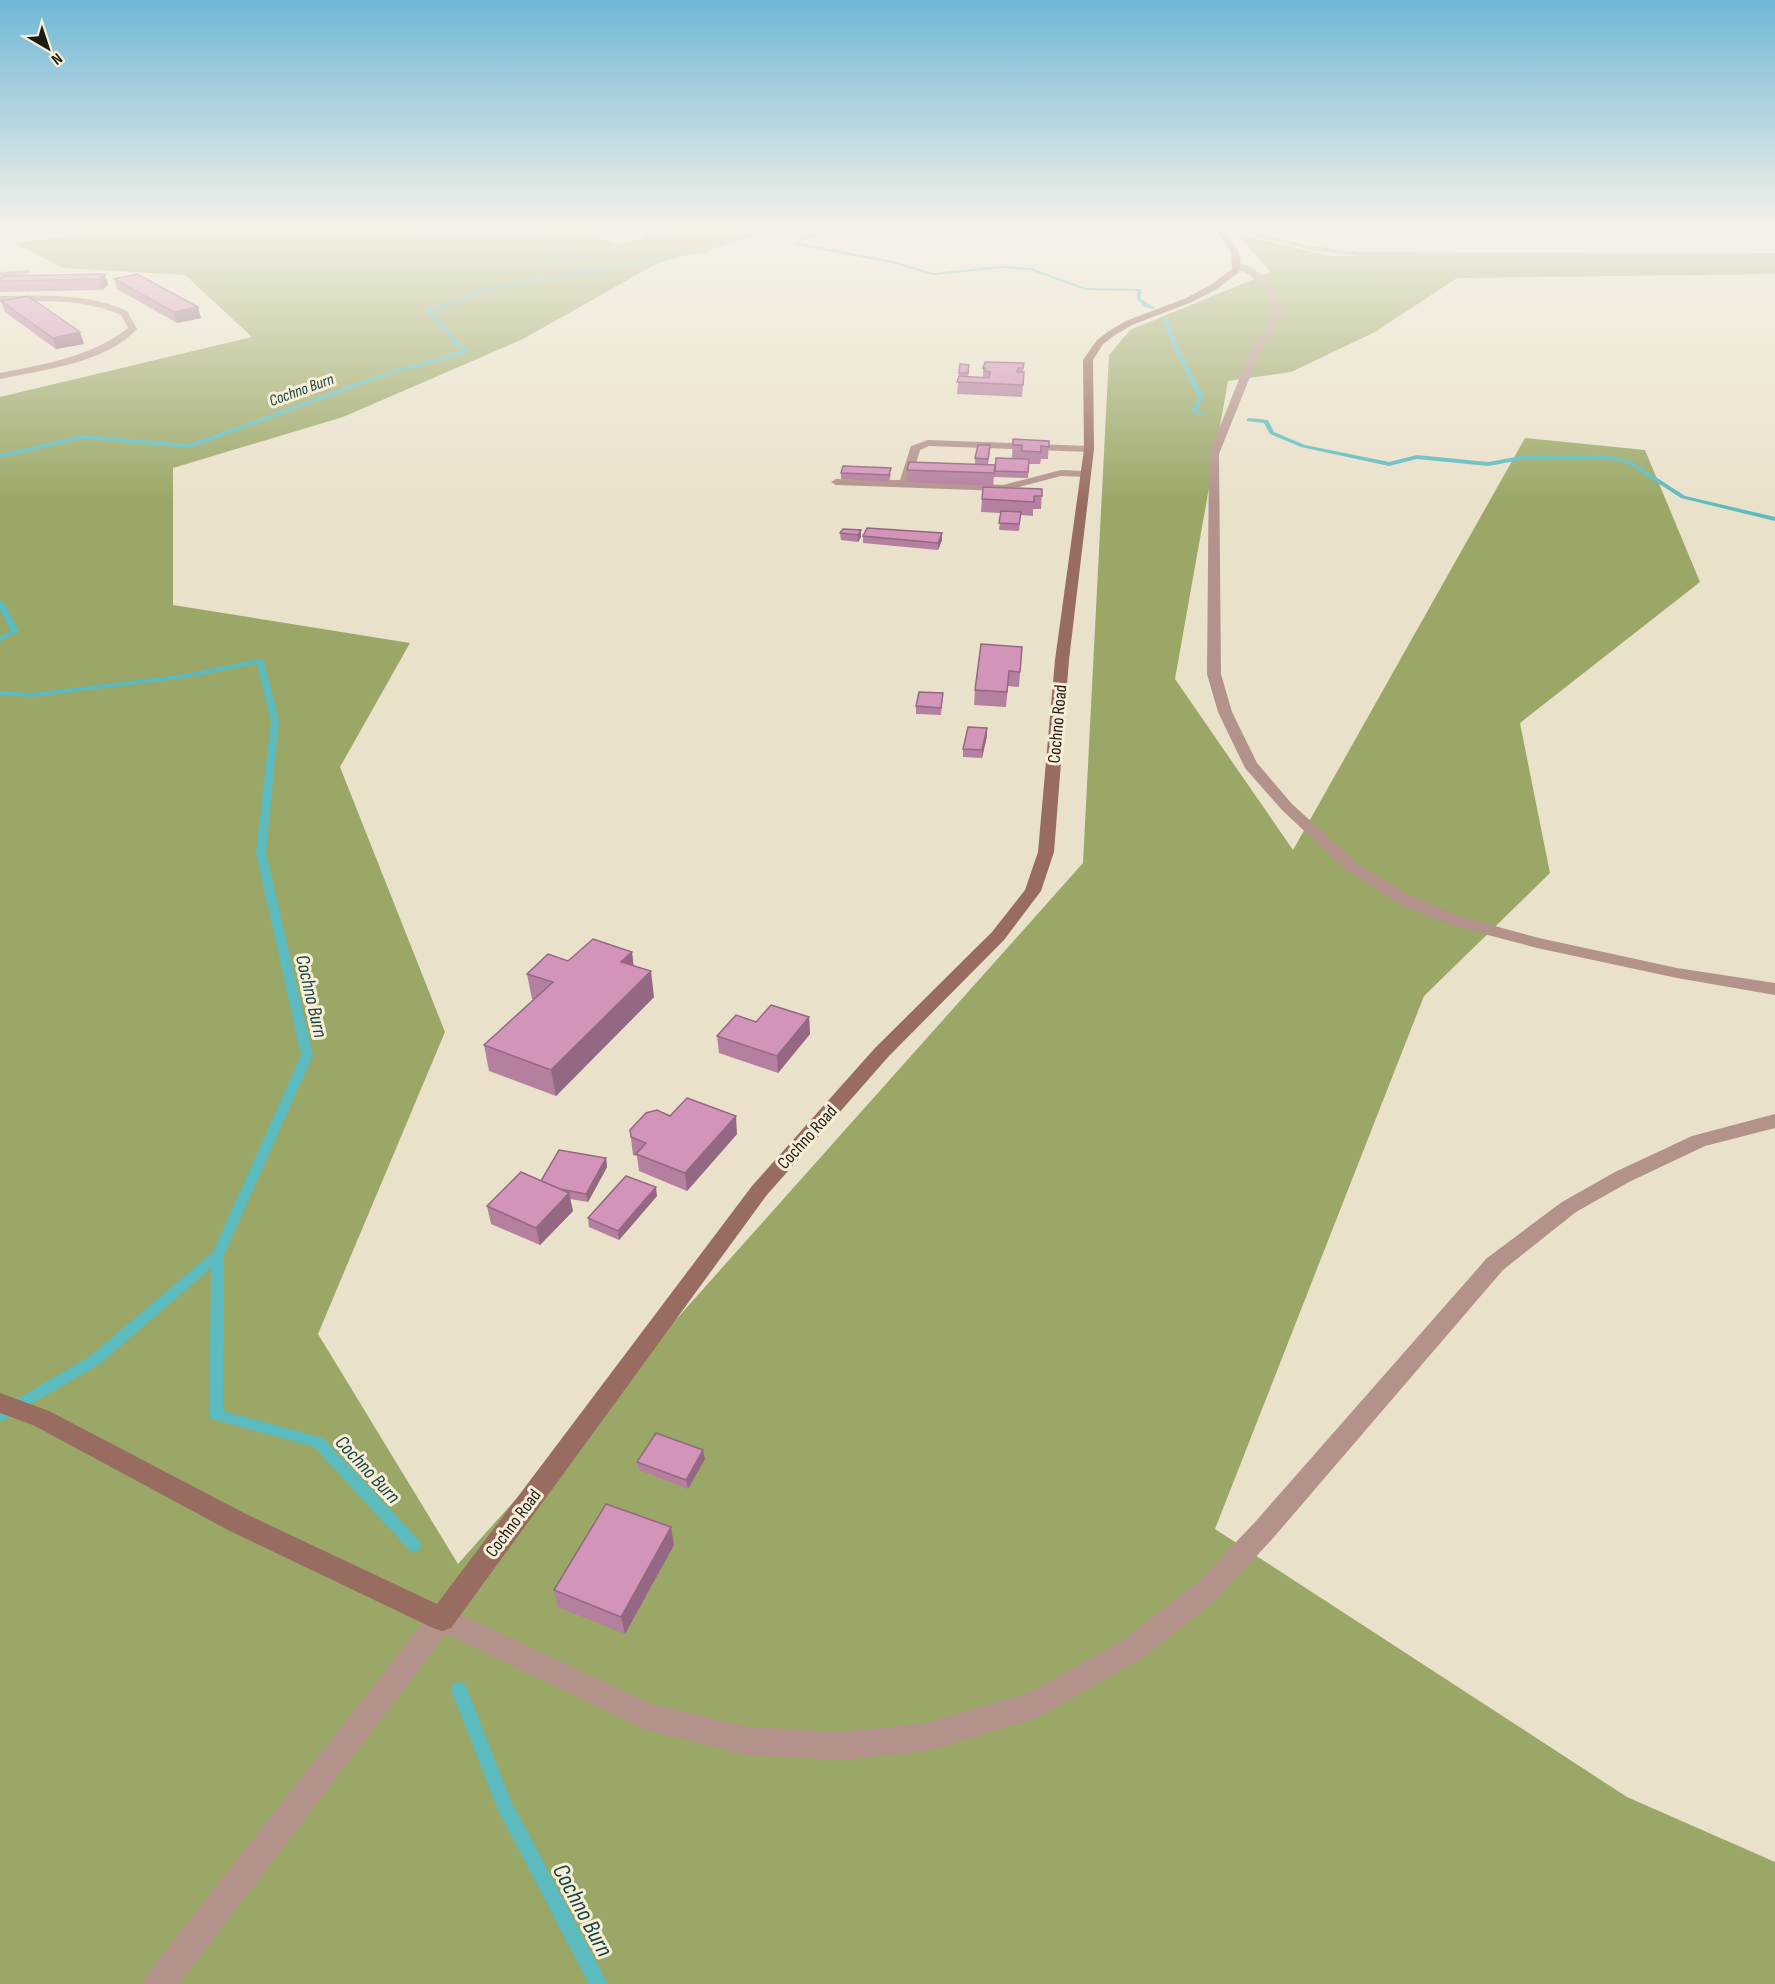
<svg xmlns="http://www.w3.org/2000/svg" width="1775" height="1984" font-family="'Sofia Sans Condensed',sans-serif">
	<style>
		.forest { fill: #9aa766 }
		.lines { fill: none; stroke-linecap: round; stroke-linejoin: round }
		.stream { fill: #5cbbbe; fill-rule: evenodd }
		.lane { fill: #b2928b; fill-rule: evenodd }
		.street { fill: #b2928b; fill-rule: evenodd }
		.secondary { fill: #996c61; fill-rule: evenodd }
		.wall { fill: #b57fa0 }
		.shaded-wall { fill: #946882 }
		.building { fill: #d394ba; stroke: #946882; stroke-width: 1.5 }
		.labels { text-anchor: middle; stroke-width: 6; stroke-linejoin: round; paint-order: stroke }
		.far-water-label { font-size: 16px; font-style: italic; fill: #184445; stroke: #f7eed8 }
		.street-label { font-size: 18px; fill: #1e1b13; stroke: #f7eed8 }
		.water-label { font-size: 20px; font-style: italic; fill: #184445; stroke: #f7eed8 }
		.near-water-label { font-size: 24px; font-style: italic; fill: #184445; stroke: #f7eed8 }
	</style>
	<rect width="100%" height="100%" fill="#eae1cb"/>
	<!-- forest -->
	<path class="forest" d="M157 226H572L617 244 719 226H740L754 237 658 263 521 340 343 417 173 468V605L410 643 340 767 445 1032 318 1334 458 1564 1083 863 1109 355 1130 330 1271 272 1237 234 1331 256H1775V274L1457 278 1375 332 1291 372 1228 381 1175 679 1293 850 1525 438 1645 450 1700 582 1520 723 1550 873 1424 996 1215 1529 1627 1797 1775 1862V1984H0V397L252 337 185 275 64 268 13 243Z"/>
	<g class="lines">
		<!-- stream -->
		<g class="stream">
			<path d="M375 226H385L415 232 538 236 585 270 705 250 716 244 764 229 758 226H764L770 229 720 246 706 252 491 289 431 312 468 351V353L391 374 190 448 83 439 0 458V454L83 435 189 444 387 372 462 351 426 312V310L488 287 580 271 537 238 415 234Z"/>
			<path d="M817 226H821L824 234 803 239 799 243 893 261 933 273 1002 266 1031 268 1086 288 1141 289V299L1155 308 1153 309 1145 307 1137 299V291L1085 290 1030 270 1002 268 933 275 892 263 794 245 799 237 820 232Z"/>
			<path d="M1165 317 1168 319 1179 349 1204 398 1196 411 1206 414V416L1190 412 1198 398 1174 349 1162 319Z"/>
			<path d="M1249 418 1268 420 1274 432 1305 445 1389 462 1417 455 1488 462 1521 456 1604 455 1631 461 1685 496 1775 517V521L1681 498 1627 463 1604 459 1521 460 1488 466 1417 459 1389 466 1301 447 1270 434 1264 423 1247 421V419Z"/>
			<path d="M0 601 4 603 19 632 0 641V636L11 631 0 610Z"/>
			<path d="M260 659 264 661 279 721 266 853 313 1055 224 1255 223 1411 323 1438 419 1540 421 1545 419 1550 414 1552 409 1550 314 1447 211 1419 209 1415 211 1268 100 1364 0 1422V1409L90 1356 213 1252 301 1055 256 853 271 721 257 664 185 678 32 697 0 695V691L32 693 185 674Z"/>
			<path d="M459 1682 465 1684 511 1801 608 1984H589L499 1812 451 1690 453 1684Z"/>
		</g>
		<!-- lane -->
		<g class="lane">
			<path d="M1235 264C1262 263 1276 293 1283 315L1262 347 1219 454 1221 674 1232 712 1257 763 1292 804 1359 865 1413 897 1462 917 1539 938 1677 968 1775 983V995L1677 978 1537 948 1450 925 1401 905 1347 871 1282 810 1245 768 1218 712 1207 674 1209 454 1252 347 1275 315C1267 293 1259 276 1235 268Z"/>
			<path d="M928 440 1089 446 1094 449 1089 452 929 446 920 450 911 480 1003 485 1061 470 1085 471 1090 474 1085 477 1061 476 1003 491 836 485 831 482 836 479 900 480 911 446Z"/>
			<path d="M1775 1114V1128L1705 1146 1629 1182 1576 1212 1503 1270 1274 1537 1215 1601 1144 1657 1037 1718 927 1751 841 1760 748 1755 646 1730 446 1634 179 1984H143L148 1973 433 1610 442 1607 451 1610 649 1703 748 1727 841 1732 927 1723 1031 1692 1124 1639 1197 1583 1256 1521 1487 1258 1562 1202 1615 1172 1692 1136Z"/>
		</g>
		<!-- street -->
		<g class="street">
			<path d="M688 226H705L644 239 640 237Z"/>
			<path d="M1216 226H1230L1311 246 1359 252 1775 253V257L1359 256 1311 250Z"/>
			<path d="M30 270 31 272 27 274 0 276V272Z"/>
			<path d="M0 296C41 295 89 293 127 311L137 329C104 364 45 369 0 379V373C45 364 91 357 128 328L121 315C85 298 39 301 0 302Z"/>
		</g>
		<!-- secondary -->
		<path class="secondary" d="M1213 226H1221C1231 239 1245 254 1239 272L1217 289 1192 302 1132 325 1115 335 1103 344 1093 360 1094 449 1069 660 1054 852 1041 891 1004 940 889 1056 766 1196 451 1628 442 1631 433 1628 228 1530 33 1425 0 1413V1393L49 1411 246 1514 437 1604 752 1186 875 1048 992 932 1025 890 1038 852 1055 660 1084 449 1083 360 1097 340 1109 331 1126 321 1186 298 1211 285 1232 269 1231 252Z"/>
	</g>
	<!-- wall -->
	<g class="wall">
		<path d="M589 226H606V230L595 232 589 230Z"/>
		<path d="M610 226H645L646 231 630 234 617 229V227H612Z"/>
		<path d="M105 274 108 285 102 290 0 292V279Z"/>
		<path d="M114 279 201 318 177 323 117 289Z"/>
		<path d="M1 301 84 344 56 349 5 312Z"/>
		<path d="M1024 363 1023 372H1024L1022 397 957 394 959 373 969 371 968 377H983V368Z"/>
		<path d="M1013 439 1049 441 1048 459H1041L1040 464H1029L1028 478 994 477 993 486 907 482V470L975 464V458L990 452 988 465H995L1021 459 1012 458Z"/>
		<path d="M841 473 891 474 889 482 841 479Z"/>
		<path d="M1042 489 1041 509H1033V516L1021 515 1019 531 999 530 1001 513 981 512 982 499Z"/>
		<path d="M861 530V537L858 542 841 540 840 533Z"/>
		<path d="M863 536 942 540 938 550 863 543Z"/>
		<path d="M1022 647 1019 687 1008 686 1006 707 974 705 975 690Z"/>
		<path d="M943 693 941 715 916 714V706Z"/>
		<path d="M987 728V736L982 758 963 757V749Z"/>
		<path d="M632 952 633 966 654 997 556 1096 489 1071 484 1045 534 1000 532 999 527 974Z"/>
		<path d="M809 1017 810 1034 778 1073 719 1053 717 1036Z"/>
		<path d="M670 1116 737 1134 687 1191 639 1171 637 1156 633 1155 630 1130Z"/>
		<path d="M606 1158 607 1167 588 1202 570 1199 573 1211 540 1245 491 1224 487 1206 541 1181Z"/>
		<path d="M657 1196 619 1240 589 1227 588 1218Z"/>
		<path d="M703 1450 705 1459 688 1489 639 1470 637 1462Z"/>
		<path d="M674 1545 625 1634 558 1607 554 1590Z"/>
	</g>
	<!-- shaded-wall -->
	<g class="shaded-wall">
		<path d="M0 226H21L23 230 0 233Z"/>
		<path d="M35 226H63L36 229Z"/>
		<path d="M600 226H606V230L595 232 594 227Z"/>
		<path d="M645 226 646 231 630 234 629 229Z"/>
		<path d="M105 274 108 285 102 290 99 279Z"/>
		<path d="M198 307 201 318 177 323 174 312Z"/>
		<path d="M80 332 84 344 56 349 53 338Z"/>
		<path d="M861 530V537L858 542V535Z"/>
		<path d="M942 533V540L938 550V543Z"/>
		<path d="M987 728V736L982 758V750Z"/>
		<path d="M632 952 635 977 621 962Z"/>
		<path d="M651 971 654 997 556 1096 551 1070Z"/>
		<path d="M809 1017 810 1034 778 1073 777 1056Z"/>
		<path d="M736 1116 737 1134 687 1191 685 1173Z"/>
		<path d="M606 1158 607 1167 588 1202 586 1194Z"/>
		<path d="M656 1187 657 1196 619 1240 618 1231Z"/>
		<path d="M569 1193 573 1211 540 1245 536 1228Z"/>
		<path d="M703 1450 705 1459 688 1489 686 1480Z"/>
		<path d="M671 1527 674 1545 625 1634 621 1617Z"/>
	</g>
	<!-- building -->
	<g class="building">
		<path d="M622 226H645L629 229Z"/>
		<path d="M105 274 99 279 0 281V279L3 276Z"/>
		<path d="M137 274 198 307 174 312 114 279Z"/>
		<path d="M28 296 80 332 53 338 1 301Z"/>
		<path d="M985 362 1024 363 1023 368H1018L1017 372H1024L1023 385 957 382 959 376 989 378 990 372 985 371V368H983Z"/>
		<path d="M960 364 969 365 968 373H959Z"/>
		<path d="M1013 439 1049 441V447L1041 446V452L1022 451V445H1013Z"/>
		<path d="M978 445H990L988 459 975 458Z"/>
		<path d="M996 458 1029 459 1028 472 995 471Z"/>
		<path d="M909 462 995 465 994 473 907 470Z"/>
		<path d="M843 466 891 468 889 475 841 473Z"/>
		<path d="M983 487 1042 489V496H1034V502L982 499Z"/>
		<path d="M1001 511 1021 512 1019 524 999 523Z"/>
		<path d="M867 528 942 533 938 543 863 536Z"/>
		<path d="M843 529 861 530 858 535 840 533Z"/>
		<path d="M981 644 1022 647 1020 672 1009 671 1007 692 975 690Z"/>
		<path d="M919 692 943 693 941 708 916 706Z"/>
		<path d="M968 727 987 728 982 750 963 749Z"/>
		<path d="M593 939 632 952 621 962 651 971 551 1070 484 1045 553 982 527 974 548 954 568 961Z"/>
		<path d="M771 1005 809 1017 777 1056 717 1036 736 1015 756 1022Z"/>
		<path d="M687 1098 736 1116 685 1173 636 1154 646 1143 631 1137 630 1130 646 1113 657 1110 670 1116Z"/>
		<path d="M559 1150 606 1158 586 1194 560 1189 541 1181Z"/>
		<path d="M521 1172 569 1193 536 1228 487 1206Z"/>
		<path d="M626 1176 656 1187 618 1231 588 1218Z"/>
		<path d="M656 1433 703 1450 686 1480 637 1462Z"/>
		<path d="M606 1504 671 1527 621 1617 554 1590Z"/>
	</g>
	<!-- sky -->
	<linearGradient id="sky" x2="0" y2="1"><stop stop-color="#70b7d7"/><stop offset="0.45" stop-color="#f6f2e8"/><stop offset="1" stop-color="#f6f2e8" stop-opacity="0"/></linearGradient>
	<rect width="1775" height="504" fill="url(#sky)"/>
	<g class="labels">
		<!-- far-water labels -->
		<g class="far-water-label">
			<text transform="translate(301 389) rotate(-20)" y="6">Cochno Burn</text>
		</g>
		<!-- street labels -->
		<g class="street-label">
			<text transform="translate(1057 724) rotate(-85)" y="6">Cochno Road</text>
			<text transform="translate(807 1137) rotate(-48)" y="6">Cochno Road</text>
			<text transform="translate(513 1523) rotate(-53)" y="6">Cochno Road</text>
		</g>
		<!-- water labels -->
		<g class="water-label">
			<text transform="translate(312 996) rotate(77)" y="7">Cochno Burn</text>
			<text transform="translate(368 1469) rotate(47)" y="7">Cochno Burn</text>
		</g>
		<!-- near-water labels -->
		<g class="near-water-label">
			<text transform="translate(583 1910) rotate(62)" y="8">Cochno Burn</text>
		</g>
	</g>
	<!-- north arrow -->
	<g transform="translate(48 48) rotate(141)" stroke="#f7eed8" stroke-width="4.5" paint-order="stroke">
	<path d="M0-4.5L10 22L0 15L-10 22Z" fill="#1e1b13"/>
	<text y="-9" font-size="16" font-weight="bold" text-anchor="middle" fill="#1e1b13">N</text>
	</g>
</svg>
